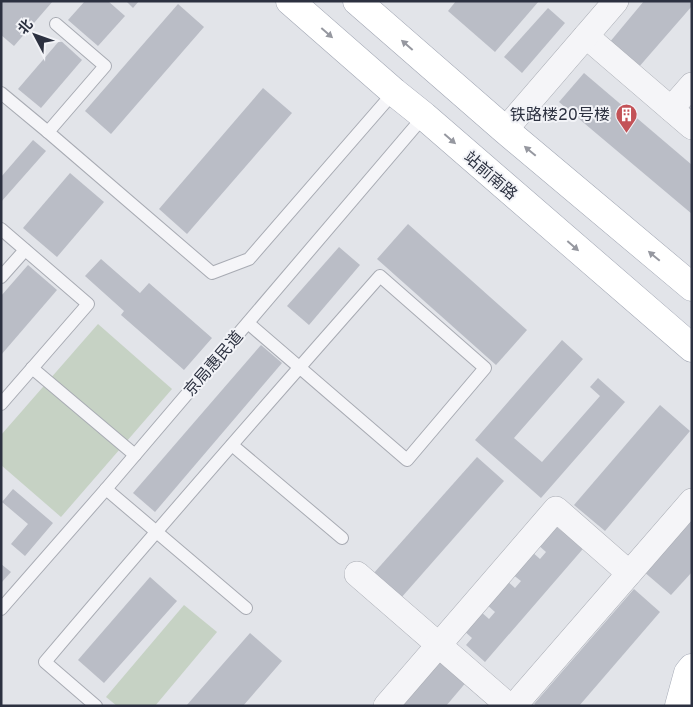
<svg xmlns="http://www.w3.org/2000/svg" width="693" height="707" font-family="Overpass,'Noto Sans SC',sans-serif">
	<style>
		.green { fill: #c6d2c4 }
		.building { fill: #babdc6 }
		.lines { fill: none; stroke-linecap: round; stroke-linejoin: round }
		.lane-casing { stroke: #a8abb3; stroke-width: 14 }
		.street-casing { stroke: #a8abb3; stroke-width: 26 }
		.primary-casing { stroke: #a2a7b4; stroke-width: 29 }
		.lane { stroke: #f5f5f8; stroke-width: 12 }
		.street { stroke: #f5f5f8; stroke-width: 25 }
		.primary { stroke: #fff; stroke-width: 28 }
		.oneway { fill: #9698a0 }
		.labels { text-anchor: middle; stroke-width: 4; stroke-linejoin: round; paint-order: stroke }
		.poi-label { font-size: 16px; fill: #2c3140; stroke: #f2f3f7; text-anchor: end }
		.street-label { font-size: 16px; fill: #2c3140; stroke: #f2f3f7 }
	</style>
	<rect width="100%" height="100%" fill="#e2e4e9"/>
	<!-- green -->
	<g class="green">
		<path d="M98 324 172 389 61 517 1 465V435Z"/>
		<path d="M184 605 217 632 155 706H117L106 697Z"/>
	</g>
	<!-- building -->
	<g class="building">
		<path d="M1 1H53L14 46 1 35Z"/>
		<path d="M85 1H108L125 16 98 46 68 20Z"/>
		<path d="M126 1H139L133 8Z"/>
		<path d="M456 1H539L495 52 448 11Z"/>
		<path d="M644 1H692V6L638 68 609 43Z"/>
		<path d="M178 4 204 27 111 134 85 111Z"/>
		<path d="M548 8 565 23 522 73 504 57Z"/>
		<path d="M60 40 82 60 41 108 18 89Z"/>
		<path d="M584 73 692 165V214L559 102Z"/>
		<path d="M263 88 292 113 187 234 159 209Z"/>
		<path d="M33 140 46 151 1 202V177Z"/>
		<path d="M70 173 104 202 57 257 23 228Z"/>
		<path d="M408 224 527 330 496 365 377 259Z"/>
		<path d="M339 247 360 265 309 325 287 306Z"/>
		<path d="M101 259 140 293 149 283 212 338 184 370 121 315 124 311 85 276Z"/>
		<path d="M28 265 57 290 1 355V296Z"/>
		<path d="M562 340 583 359 514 438 542 462 600 396 590 387 598 378 625 402 541 498 475 440Z"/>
		<path d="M261 345 282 363 155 512 133 493Z"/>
		<path d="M660 405 690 431 605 531 574 505Z"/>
		<path d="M477 457 504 481 401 598 373 574Z"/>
		<path d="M13 489 53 523 25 556 11 544 28 524 2 502Z"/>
		<path d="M692 513V572L671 595 643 571Z"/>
		<path d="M554 525 563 532 568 526 588 543 485 662 466 645 472 638 463 630 480 611 489 619 495 612 486 604 506 580 515 588 521 581 512 574 531 551 540 559 546 552 537 544Z"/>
		<path d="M1 564 11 572 1 583Z"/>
		<path d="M150 577 177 601 104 683 78 660Z"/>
		<path d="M634 589 660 612 579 706H537L534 704Z"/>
		<path d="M250 633 282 661 243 706H186Z"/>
		<path d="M443 658 468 680 446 706H402Z"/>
	</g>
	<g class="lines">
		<defs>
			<g id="lane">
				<path d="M1 93 48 132 212 273 249 259 394 92"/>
				<path d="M48 132 105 66 56 24"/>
				<path d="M1 229 88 304 1 404"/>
				<path d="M1 277 25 250"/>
				<path d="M32 368 135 455"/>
				<path d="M232 445 342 538"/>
				<path d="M106 489 246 608"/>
				<path d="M1 609 106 489 424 116"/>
				<path d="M96 706 45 662C155 532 267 404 380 276L485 368 407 460 248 323"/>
			</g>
			<g id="street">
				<path d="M586 36 671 109 692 85"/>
				<path d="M671 109 692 127"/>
				<path d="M505 130 616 1"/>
				<path d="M357 574 509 706"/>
				<path d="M386 706 556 509 629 573"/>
				<path d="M514 706 692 501"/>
			</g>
			<g id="primary">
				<path d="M290 1 394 92 424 116 692 348"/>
				<path d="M357 1 505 130 692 287"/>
				<path d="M679 706 688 673 692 668"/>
			</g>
		</defs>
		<!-- lane casing -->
		<use href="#lane" class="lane-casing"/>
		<!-- street casing -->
		<use href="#street" class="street-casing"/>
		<!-- primary casing -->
		<use href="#primary" class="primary-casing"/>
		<!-- lane -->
		<use href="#lane" class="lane"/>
		<!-- street -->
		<use href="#street" class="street"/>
		<!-- primary -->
		<use href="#primary" class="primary"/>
	</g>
	<!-- one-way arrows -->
	<defs><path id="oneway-solid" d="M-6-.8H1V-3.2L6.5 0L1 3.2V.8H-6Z" transform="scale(1.25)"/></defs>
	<g class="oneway">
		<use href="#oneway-solid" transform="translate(327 33) rotate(41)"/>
		<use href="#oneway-solid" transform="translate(407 45) rotate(-139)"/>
		<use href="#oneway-solid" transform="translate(450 139) rotate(41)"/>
		<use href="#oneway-solid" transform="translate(530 151) rotate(-140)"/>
		<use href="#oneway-solid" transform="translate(573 246) rotate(41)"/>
		<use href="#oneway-solid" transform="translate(654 256) rotate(-140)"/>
	</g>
	<!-- icons -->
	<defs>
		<symbol id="building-pin" viewBox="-11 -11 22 30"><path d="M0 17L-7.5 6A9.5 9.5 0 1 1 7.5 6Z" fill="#c35257" stroke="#f2f3f7"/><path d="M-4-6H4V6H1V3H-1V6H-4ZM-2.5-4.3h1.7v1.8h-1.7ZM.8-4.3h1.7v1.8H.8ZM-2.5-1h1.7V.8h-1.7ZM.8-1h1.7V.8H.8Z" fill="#fff"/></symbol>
	</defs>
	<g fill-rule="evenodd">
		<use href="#building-pin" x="614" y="102" width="25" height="34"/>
	</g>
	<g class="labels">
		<!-- poi labels -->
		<g class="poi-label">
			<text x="610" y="120">铁路楼20号楼</text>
		</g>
		<!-- street labels -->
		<g class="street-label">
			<text transform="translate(491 175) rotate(41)" y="6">站前南路</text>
			<text transform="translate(213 363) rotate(-49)" y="6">京局惠民道</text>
		</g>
	</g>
	<!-- border -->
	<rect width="693" height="707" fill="none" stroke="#2c3140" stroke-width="5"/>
	<!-- north arrow -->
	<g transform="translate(35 35) rotate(311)" stroke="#f2f3f7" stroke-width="4" paint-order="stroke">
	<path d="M0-4L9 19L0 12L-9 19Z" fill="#2c3140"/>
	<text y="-8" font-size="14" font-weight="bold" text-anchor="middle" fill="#2c3140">北</text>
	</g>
</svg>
